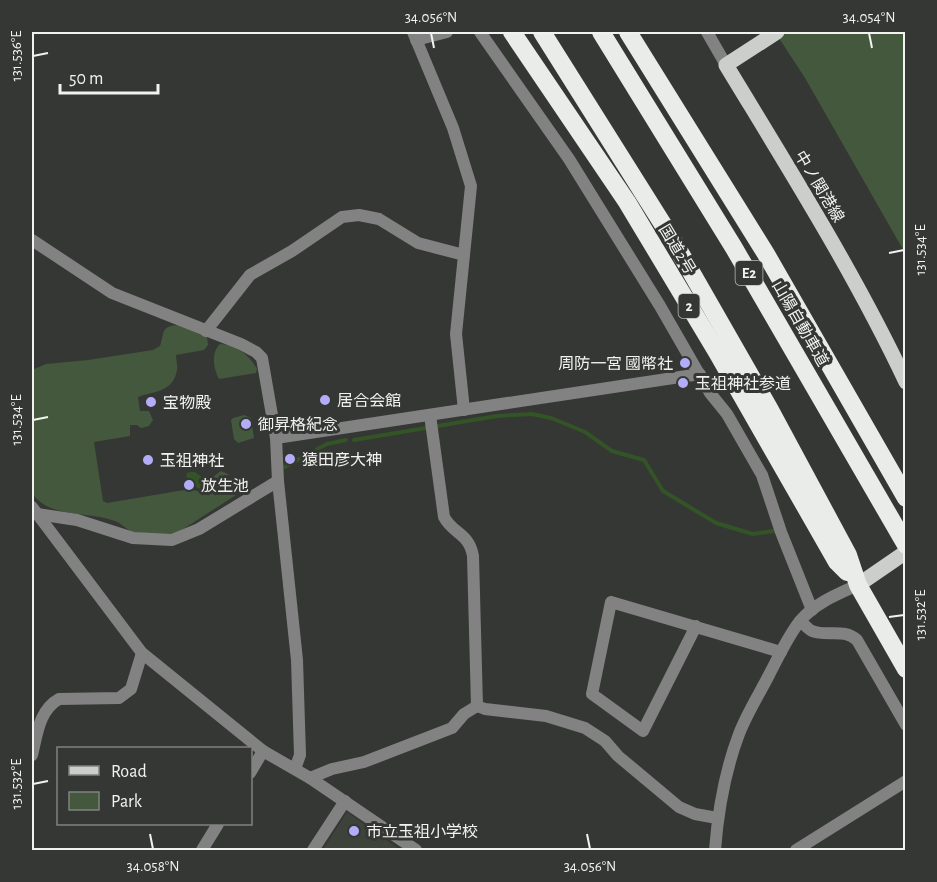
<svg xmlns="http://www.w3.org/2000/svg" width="937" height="882" font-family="'Alegreya Sans','Noto Sans JP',sans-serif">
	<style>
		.built { fill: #3d433b }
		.green { fill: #43583c }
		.water { fill: #335426 }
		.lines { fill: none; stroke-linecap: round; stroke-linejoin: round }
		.stream { stroke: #335426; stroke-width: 4 }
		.minor { stroke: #818281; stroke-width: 12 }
		.major { stroke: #cccecb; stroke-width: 15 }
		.highway { stroke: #e9ece8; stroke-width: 18 }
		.ticks { fill: none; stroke: #f2f3f1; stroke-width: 2 }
		.poi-dot { fill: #b3adf9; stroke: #353734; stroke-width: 2 }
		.labels { text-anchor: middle; stroke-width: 6; stroke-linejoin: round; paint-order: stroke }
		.shield { fill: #353734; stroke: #b9bbb8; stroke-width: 1.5 }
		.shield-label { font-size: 15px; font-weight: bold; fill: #f2f3f1 }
		.street-label { font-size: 16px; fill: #f2f3f1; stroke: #353734 }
		.poi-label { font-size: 16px; fill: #f2f3f1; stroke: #353734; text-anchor: start }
		.neatline { fill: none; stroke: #f2f3f1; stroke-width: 2 }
		.ticks-label { font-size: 15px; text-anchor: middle; fill: #f2f3f1 }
	</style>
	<rect width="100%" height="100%" fill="#353734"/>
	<!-- built -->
	<path class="built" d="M347 812 400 850H323Z"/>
	<!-- green -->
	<g class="green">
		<path d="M775 32H905V253L805 78Z"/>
		<path d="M179 325 207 336 208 345 204 350 176 355C176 360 178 366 177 370 173 393 153 391 138 397L140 411H149L153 420 149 426 141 428 137 425H130V436L94 442 103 501 107 503 190 489 204 493 209 491 214 476 221 471 228 474 229 487 236 492V495L177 533C166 536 146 536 135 533 127 531 122 523 115 521 89 511 49 519 32 493V370L46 364 88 360 153 350 160 346C165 332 160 326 179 325Z"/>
		<path d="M220 344C236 344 249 355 257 369L256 373 219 379C213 369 211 352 220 344Z"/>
		<path d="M244 415 251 418 254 438 238 443 234 439 231 420 233 418Z"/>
	</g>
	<!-- water -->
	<path class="water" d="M190 472H195L208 482 209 487 203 491 193 485 186 476 187 473Z"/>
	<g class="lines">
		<!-- stream -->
		<g class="stream">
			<path d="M354 440 497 416 532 414 551 418 585 432 612 451 644 460 663 491 716 523 753 534 773 531"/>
			<path d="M317 449 327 444 346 440"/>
			<path d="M285 467 308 454"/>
		</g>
		<!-- minor -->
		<g class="minor">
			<path d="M413 32 453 128 471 186 456 334 464 410"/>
			<path d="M480 32 569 159 660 306 710 393 727 414 762 475 781 532 812 610"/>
			<path d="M707 32 726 65"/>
			<path d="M416 40 447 32"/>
			<path d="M32 240 112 293 241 344 256 352 262 358 276 438 278 481 297 660 300 755 295 769"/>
			<path d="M206 331 250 275 292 251 342 217 359 215 379 219 418 243 464 255"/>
			<path d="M430 415 444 517C453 534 469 533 473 556L477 706"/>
			<path d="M276 438 700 374"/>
			<path d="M32 507 142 653 263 751 310 778 416 850"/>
			<path d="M37 514 77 520 133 538 172 540 199 529 278 481"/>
			<path d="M800 621C804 624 808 629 812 631 827 637 844 628 857 640L906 725"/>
			<path d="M696 626 643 731 592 694 611 602 781 652"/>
			<path d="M477 706 485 709 546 716 585 728 605 741 618 756 679 807 695 814 717 818"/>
			<path d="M32 755C37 735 39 710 59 699L119 698 131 689 142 653"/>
			<path d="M250 773 263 751"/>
			<path d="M310 778 332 769 364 762 452 728 464 714 477 706"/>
			<path d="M202 850 218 824"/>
			<path d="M313 850 345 801"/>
			<path d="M715 850C718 811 725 771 739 734 747 713 760 693 770 673 779 656 788 636 800 621 815 603 838 594 858 585"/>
			<path d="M796 850 906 781"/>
		</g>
		<!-- major -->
		<g class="major">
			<path d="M777 32 726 65C789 169 854 272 906 382"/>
			<path d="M858 585 906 552"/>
		</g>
		<!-- highway -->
		<g class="highway">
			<path d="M512 32 627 202 717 352 837 562 847 572"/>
			<path d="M542 32 674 242 770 410 848 555 858 585 906 669"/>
			<path d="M601 32 734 248 906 545"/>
			<path d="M628 32 766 254 906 498"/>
		</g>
	</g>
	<!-- ticks -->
	<path class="ticks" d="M431 33 434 48M869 33 872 48M33 56 48 53M889 253 904 250M33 420 48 417M889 617 904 615M33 784 48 781M150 834 153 849M587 834 590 849"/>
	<!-- markers -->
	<g class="poi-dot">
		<circle cx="685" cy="363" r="6"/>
		<circle cx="683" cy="383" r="6"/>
		<circle cx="325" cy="400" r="6"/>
		<circle cx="151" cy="402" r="6"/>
		<circle cx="246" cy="424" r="6"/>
		<circle cx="290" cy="459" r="6"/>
		<circle cx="148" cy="460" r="6"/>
		<circle cx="189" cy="485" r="6"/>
		<circle cx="354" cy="831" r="6"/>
	</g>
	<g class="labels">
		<!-- shield labels -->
		<g class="shield">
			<rect x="735.5" y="261" width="27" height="24" rx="4.5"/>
			<rect x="678.5" y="294" width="21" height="24" rx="4.5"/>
		</g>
		<g class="shield-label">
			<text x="749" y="278">E2</text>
			<text x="689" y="311">2</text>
		</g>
		<!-- street labels -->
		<g class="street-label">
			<text transform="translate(820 186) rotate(59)" y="6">中ノ関港線</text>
			<text transform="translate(678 249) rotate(59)" y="6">国道2号</text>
			<text transform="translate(801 323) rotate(60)" y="6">山陽自動車道</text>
		</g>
		<!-- poi labels -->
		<g class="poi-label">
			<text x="673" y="369" text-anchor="end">周防一宮 國幣社</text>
			<text x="695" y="389">玉祖神社参道</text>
			<text x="337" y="406">居合会館</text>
			<text x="163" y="408">宝物殿</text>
			<text x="258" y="430">御昇格紀念</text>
			<text x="302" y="465">猿田彦大神</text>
			<text x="160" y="466">玉祖神社</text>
			<text x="201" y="491">放生池</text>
			<text x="366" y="837">市立玉祖小学校</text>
		</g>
	</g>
	<!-- border -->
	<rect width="937" height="882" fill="none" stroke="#353734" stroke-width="66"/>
	<!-- legend -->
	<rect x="57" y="747" width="195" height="78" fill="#353734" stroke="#818280" stroke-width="1.5"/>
	<rect x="69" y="766" width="30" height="9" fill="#cccecb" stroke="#818280" stroke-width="1.5"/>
	<text x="111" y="777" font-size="18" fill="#f2f3f1">Road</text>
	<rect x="69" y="792" width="30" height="18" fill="#43583c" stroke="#818280" stroke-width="1.5"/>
	<text x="111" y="807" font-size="18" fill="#f2f3f1">Park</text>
	<!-- scale -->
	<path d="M60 84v9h98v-9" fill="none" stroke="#f2f3f1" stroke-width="3"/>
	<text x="69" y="84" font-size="18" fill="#f2f3f1" stroke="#353734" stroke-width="4.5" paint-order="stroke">50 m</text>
	<rect x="33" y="33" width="871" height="816" class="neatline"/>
	<g class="ticks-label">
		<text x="431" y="22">34.056°N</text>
		<text x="869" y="22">34.054°N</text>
		<text transform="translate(16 56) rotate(-90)" y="5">131.536°E</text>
		<text transform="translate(920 250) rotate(-90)" y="5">131.534°E</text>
		<text transform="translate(16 420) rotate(-90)" y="5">131.534°E</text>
		<text transform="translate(920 615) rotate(-90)" y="5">131.532°E</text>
		<text transform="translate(16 784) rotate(-90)" y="5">131.532°E</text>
		<text x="153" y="871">34.058°N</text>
		<text x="590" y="871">34.056°N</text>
	</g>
</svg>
